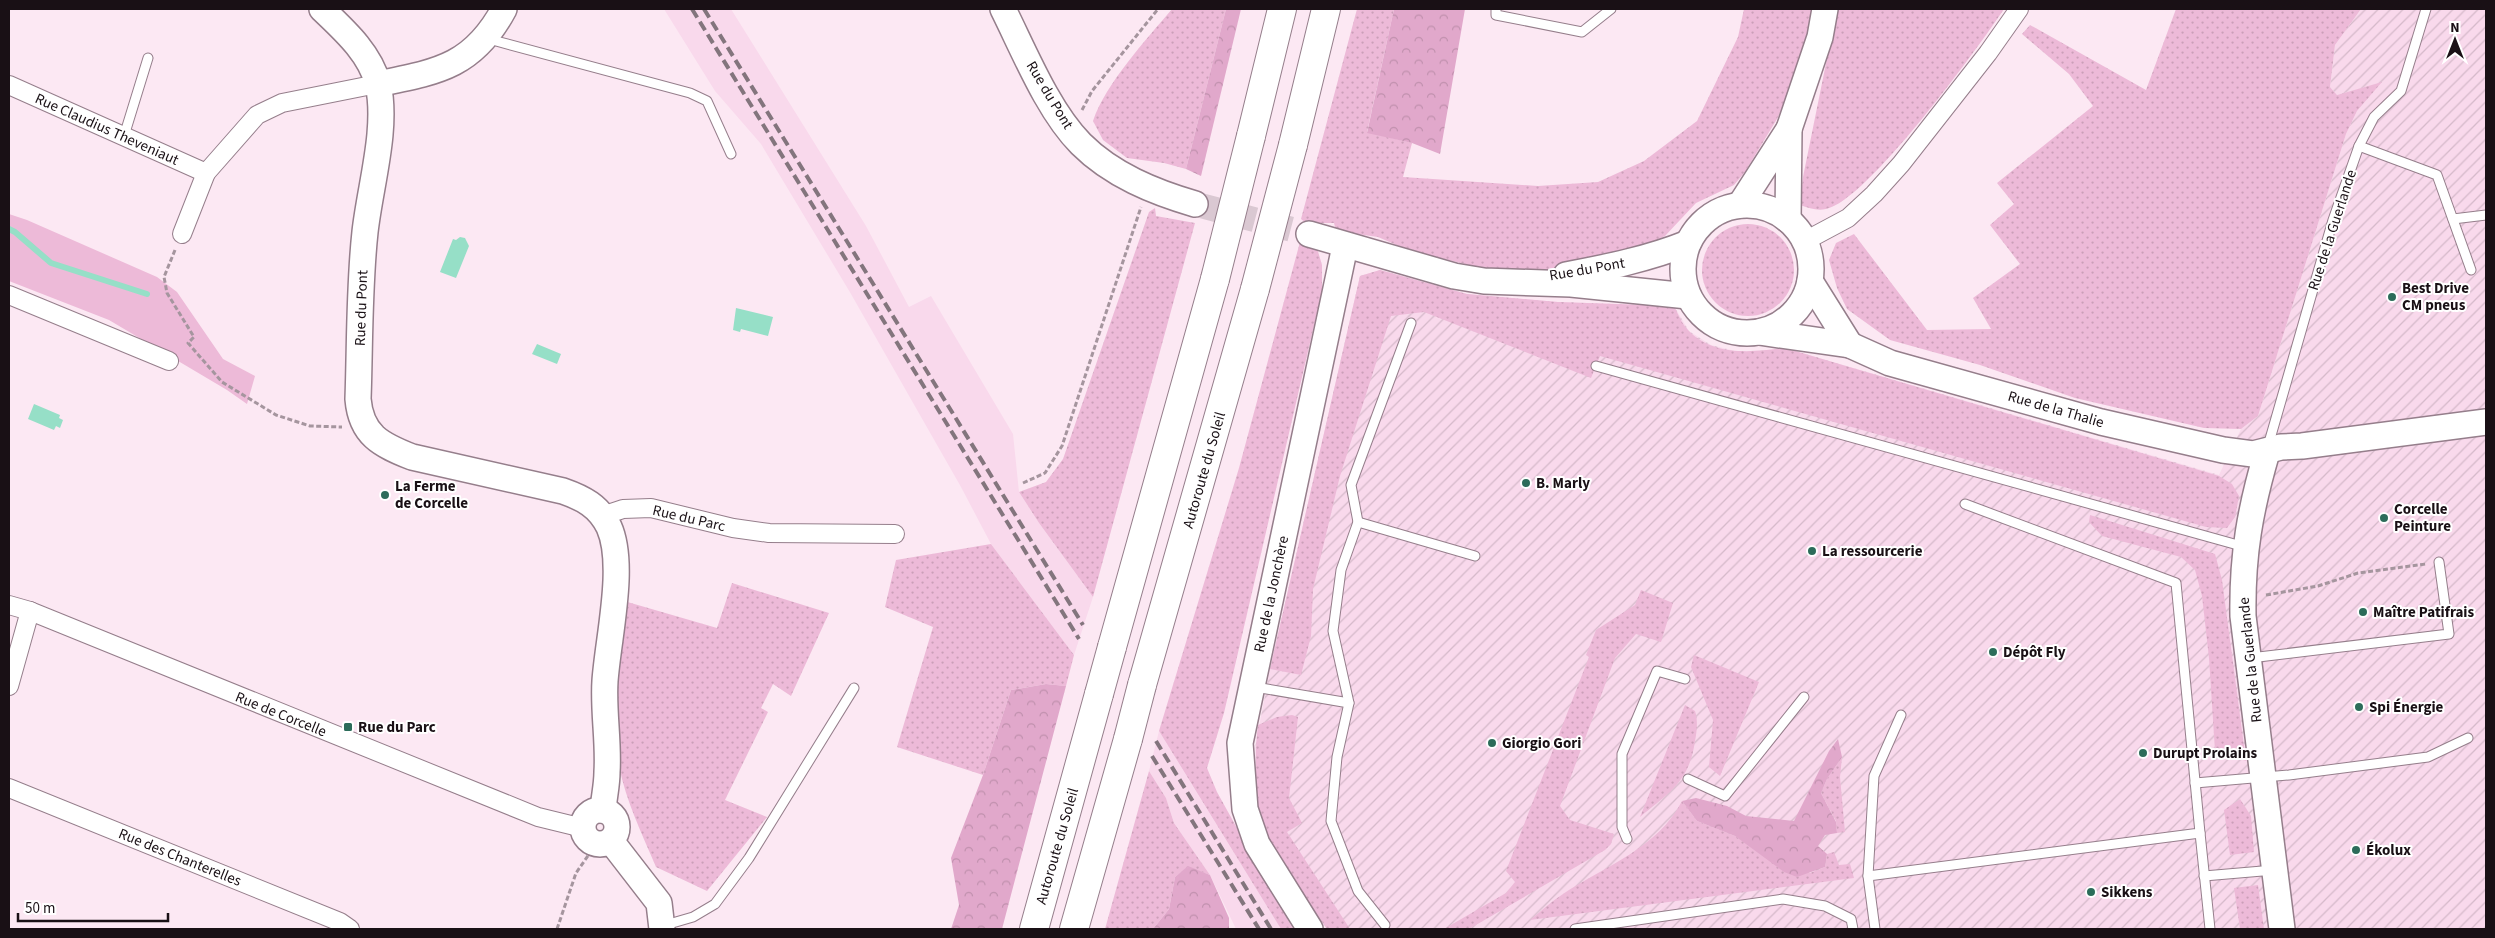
<svg xmlns="http://www.w3.org/2000/svg" width="2495" height="938" font-family="'Source Sans 3',sans-serif">
	<style>
		.built { fill: #f9d9ec }
		.industrial { fill: url(#industrial-furrows) }
		.grass { fill: url(#grass-dots) }
		.forest { fill: url(#forest-crowns) }
		.green { fill: #edbad8 }
		.water { fill: #96dfc7 }
		.lines { fill: none; stroke-linecap: round; stroke-linejoin: round }
		.stream { stroke: #96dfc7; stroke-width: 6 }
		.secondary-tunnel { stroke: #dac8d2; stroke-width: 25; stroke-dasharray: 25 12; stroke-linecap: butt }
		.lane-casing { stroke: #957e8b; stroke-width: 11 }
		.street-casing { stroke: #957e8b; stroke-width: 20 }
		.secondary-casing { stroke: #957e8b; stroke-width: 28 }
		.highway-casing { stroke: #957e8b; stroke-width: 30 }
		.path { stroke: #a5959e; stroke-width: 3; stroke-dasharray: 5 2.5; stroke-linecap: butt }
		.lane { stroke: #fff; stroke-width: 9 }
		.street { stroke: #fff; stroke-width: 18 }
		.secondary { stroke: #fff; stroke-width: 25 }
		.highway { stroke: #fff; stroke-width: 28 }
		.rail { stroke: #83757d; stroke-width: 4; stroke-dasharray: 10 5; stroke-linecap: butt }
		.highway-bridge-casing { stroke: #957e8b; stroke-width: 30; stroke-linecap: butt }
		.highway-bridge { stroke: #fff; stroke-width: 28 }
		.poi-dot { fill: #2c6c5a; stroke: #fff; stroke-width: 2 }
		.labels { text-anchor: middle; stroke-width: 4; stroke-linejoin: round; paint-order: stroke }
		.street-label { font-size: 15px; fill: #191015; stroke: #fff }
		.poi-label { font-size: 15px; font-weight: bold; fill: #191015; stroke: #fff; text-anchor: start }
	</style>
	<defs>
		<pattern id="industrial-furrows" width="10" height="10" patternUnits="userSpaceOnUse" patternTransform="scale(1.25)"><rect width="10" height="10" fill="#f9d9ec"/><path d="M-1 1l2-2M0 10L10 0M9 11l2-2" fill="none" stroke="#d5b9ca"/></pattern>
		<pattern id="grass-dots" width="8" height="8" patternUnits="userSpaceOnUse" patternTransform="scale(1.25)"><rect width="8" height="8" fill="#edbad8"/><path d="M2 2h.1M6 6h.1" fill="none" stroke="#cb9fb8" stroke-width="1.8" stroke-linecap="round"/></pattern>
		<pattern id="forest-crowns" width="20" height="18" patternUnits="userSpaceOnUse" patternTransform="scale(1.25)"><rect width="20" height="18" fill="#e1a8cb"/><path d="M2 6a3 3 0 1 1 6 0M12 15a3 3 0 1 1 6 0" fill="none" stroke="#c090ad"/></pattern>
	</defs>
	<rect width="100%" height="100%" fill="#fce8f3"/>
	<!-- built -->
	<g class="built">
		<path d="M664 9H731L866 226 909 307 931 296 1013 434 1019 492 1039 523 1093 597 1074 655 991 544 961 487 851 294 761 144 715 91Z"/>
		<path d="M1159 731 1189 780 1281 929H1236L1210 875 1174 823 1166 798 1149 771Z"/>
	</g>
	<!-- industrial -->
	<path class="industrial" d="M2361 9H2486V929H1327L1271 842 1255 748 1270 669 1360 276 1380 270 1467 294 1558 302 1674 306 1689 331 1711 345 1743 353 1785 348 2219 475 2241 429 2258 416 2346 134 2357 111 2381 83 2337 95 2330 87 2335 45Z"/>
	<!-- grass -->
	<g class="grass">
		<path d="M1172 9H1226L1186 169 1164 163 1127 158 1103 140 1093 121C1106 83 1146 40 1172 9Z"/>
		<path d="M1357 9H1394L1367 132 1412 143 1403 177 1538 186 1598 182 1644 161 1697 121 1738 37 1744 9H1818L1797 77 1777 119 1745 172 1734 185 1696 203 1665 236 1649 244 1558 271 1516 273 1469 265 1408 250 1378 237 1336 231 1334 223H1306L1301 219Z"/>
		<path d="M1837 9H2004C1978 48 1867 201 1826 209 1817 211 1809 208 1800 205L1803 177Z"/>
		<path d="M2176 9H2361L2335 45 2330 87 2337 95 2382 82 2357 111 2346 134 2258 416 2241 429 2204 428 2075 398 1980 365 1890 340 1847 309 1837 288 1829 260 1836 243 1854 234 1927 330 1991 329 1973 298 2020 264 1990 225 2014 204 1997 183 2093 106 2069 74 2022 34 2030 25 2146 90Z"/>
		<path d="M1155 208 1156 216 1195 223 1093 597 1039 523 1019 492 1046 482 1063 459 1149 212Z"/>
		<circle cx="1748" cy="270" r="46"/>
		<path d="M1300 242 1317 248 1322 265V291L1224 713 1207 768 1217 792 1293 929H1281L1159 731 1239 468Z"/>
		<path d="M1380 270 1467 294 1558 302 1674 306C1678 314 1682 324 1688 330 1713 357 1753 352 1785 348L2219 476 2232 484 2239 496 2235 517 2227 528 2206 527 1600 356 1591 378 1424 312 1391 316 1340 476 1313 589 1311 636 1301 675 1270 669 1360 276Z"/>
		<path d="M2090 515 2215 554 2222 580 2246 761 2215 751 2209 658 2202 596 2195 570 2181 557 2102 536 2089 522Z"/>
		<path d="M991 544 1074 655 1066 686 1046 684 1011 690 983 775 897 747 933 627 885 607 896 560Z"/>
		<path d="M732 583 829 613 791 696 773 684 761 708 768 712 725 800 767 817 707 891 656 867C642 834 626 801 619 766 608 720 620 649 624 601L717 628Z"/>
		<path d="M1641 590 1673 603 1661 642 1636 634 1615 658 1560 806 1570 820 1614 834 1611 844 1605 850 1469 929H1444L1506 893 1515 882 1506 871 1589 657 1586 655 1596 630 1635 605Z"/>
		<path d="M1694 655 1759 682 1720 776 1709 767 1713 720 1691 667Z"/>
		<path d="M1685 705 1695 711C1698 720 1697 731 1695 741 1689 782 1670 792 1640 817Z"/>
		<path d="M1292 715 1298 717 1289 798 1302 823 1287 832 1350 929H1327C1307 899 1269 850 1260 817 1254 796 1255 747 1258 725L1277 717Z"/>
		<path d="M1842 757 1840 777 1845 832 1837 833 1836 821 1821 793 1827 779Z"/>
		<path d="M1149 771 1166 798 1174 823 1210 875 1188 867 1175 877 1169 909 1153 929H1105Z"/>
		<path d="M2240 799 2251 816 2254 852 2230 855 2224 810Z"/>
		<path d="M1682 801 1697 821 1735 836 1753 847 1810 873 1825 867 1827 854 1834 852 1839 865 1850 864 1854 878 1530 920C1541 911 1552 901 1563 894 1605 866 1658 848 1682 801Z"/>
		<path d="M2258 885 2264 929H2240L2234 888Z"/>
	</g>
	<!-- forest -->
	<g class="forest">
		<path d="M1226 9H1241L1201 176 1186 169Z"/>
		<path d="M1394 9H1465L1440 154 1412 143 1367 133Z"/>
		<path d="M1046 684 1066 686 1002 929H951L959 905 951 858 983 775 1011 690Z"/>
		<path d="M1838 739 1842 757 1827 779 1821 793 1836 822 1837 833 1825 835 1818 846 1827 854 1825 867 1797 877 1784 872 1735 836 1697 821 1682 801 1696 798 1727 806 1746 816 1794 821 1829 751Z"/>
		<path d="M1188 866 1210 875 1229 918V929H1153L1169 909 1175 877Z"/>
	</g>
	<!-- green -->
	<path class="green" d="M9 214 27 220 157 277 177 292 223 359 255 376 247 404 227 390 109 320 9 281Z"/>
	<!-- water -->
	<g class="water">
		<path d="M460 237 465 238 469 246 456 278 440 272 453 239 456 240Z"/>
		<path d="M736 308 773 317 768 336 741 329 740 332 733 330Z"/>
		<path d="M537 344 561 354 557 364 532 354Z"/>
		<path d="M34 404 60 415 59 418 63 420 60 428 56 426 54 430 28 419Z"/>
	</g>
	<g class="lines">
		<!-- stream -->
		<path class="stream" d="M9 229 15 232 51 263 147 294"/>
		<!-- secondary-tunnel -->
		<path class="secondary-tunnel" d="M1195 204 1309 234"/>
		<defs>
			<g id="lane">
				<path d="M1496 9V15L1582 32 1611 9"/>
				<path d="M488 36 496 41 690 93 707 101 731 154"/>
				<path d="M124 136 148 58"/>
				<path d="M2359 146 2437 175 2471 270"/>
				<path d="M2453 219 2486 215"/>
				<path d="M1596 366 2245 547"/>
				<path d="M2268 446 2333 220 2359 146 2374 117 2401 91 2426 9"/>
				<path d="M1358 522 1351 485 1411 323"/>
				<path d="M2250 658 2449 634 2439 562"/>
				<path d="M1255 687 1349 703 1337 757 1331 821 1358 891 1385 925"/>
				<path d="M1349 703 1333 631 1341 570 1358 522 1475 556"/>
				<path d="M1688 779 1725 796 1804 697"/>
				<path d="M2195 783 2289 775 2428 757 2468 738"/>
				<path d="M2200 833 2210 929"/>
				<path d="M1627 839 1622 827V754L1657 671 1685 679"/>
				<path d="M1868 876 1874 776 1901 715"/>
				<path d="M2204 876 2274 870"/>
				<path d="M662 926 693 917 715 904 749 858 854 688"/>
				<path d="M1575 929 1783 899 1825 906 1851 919 1853 929"/>
				<path d="M1875 929 1868 876 2200 833 2176 583 1965 504"/>
			</g>
			<g id="street">
				<path d="M9 85 206 173 257 115 282 103 377 84"/>
				<path d="M182 234 206 173"/>
				<path d="M1805 241 1848 218 1874 194 1901 164 1988 53 2019 9"/>
				<path d="M9 295 169 361"/>
				<path d="M602 516 623 509 651 508 733 528 769 533 895 534"/>
				<path d="M9 605 30 611 538 817 583 828"/>
				<path d="M9 686 30 611"/>
				<path d="M9 788 340 922 350 929"/>
			</g>
			<g id="secondary">
				<path d="M322 9C344 30 370 53 378 84 388 129 370 186 365 232 359 287 360 343 358 399 361 435 381 445 412 457L563 491C583 498 599 506 609 527 626 565 608 638 605 681 603 711 609 742 607 772 607 785 604 797 603 810"/>
				<path d="M1003 9C1024 51 1048 111 1081 144 1112 175 1154 192 1195 204"/>
				<path d="M377 84C437 72 473 67 504 9"/>
				<circle cx="1747" cy="269" r="64"/>
				<path d="M1740 205 1789 129 1820 37 1825 9"/>
				<path d="M1788 220 1789 129"/>
				<path d="M1309 234 1454 276 1484 281 1571 284 1688 296"/>
				<path d="M1566 275C1608 267 1648 259 1688 243"/>
				<path d="M1810 281 1850 345"/>
				<path d="M1759 332 1850 345 1890 363 2101 422 2223 450 2253 454 2281 447 2302 446 2486 422"/>
				<path d="M2267 452C2250 510 2242 555 2243 616L2282 929"/>
				<circle cx="600" cy="827" r="17"/>
				<path d="M611 841 659 903 662 929"/>
				<path d="M1310 929 1257 844 1245 809 1240 743 1345 246"/>
			</g>
			<g id="highway">
				<path d="M1251 136 1282 9"/>
				<path d="M1293 145 1326 9"/>
				<path d="M1112 647 1215 279"/>
				<path d="M1142 685 1255 289"/>
				<path d="M1034 929 1099 694"/>
				<path d="M1074 929 1128 739"/>
			</g>
		</defs>
		<!-- lane casing -->
		<use href="#lane" class="lane-casing"/>
		<!-- street casing -->
		<use href="#street" class="street-casing"/>
		<!-- secondary casing -->
		<use href="#secondary" class="secondary-casing"/>
		<!-- highway casing -->
		<use href="#highway" class="highway-casing"/>
		<!-- path -->
		<g class="path">
			<path d="M1082 110 1092 91 1158 9"/>
			<path d="M175 250 164 277 167 293 194 337 188 343 222 382 276 415 310 426 342 427"/>
			<path d="M1023 483 1045 473 1062 446 1141 207"/>
			<path d="M2266 595 2318 586 2358 573 2426 564"/>
			<path d="M557 929 576 873 592 850"/>
		</g>
		<!-- lane -->
		<use href="#lane" class="lane"/>
		<!-- street -->
		<use href="#street" class="street"/>
		<!-- secondary -->
		<use href="#secondary" class="secondary"/>
		<!-- highway -->
		<use href="#highway" class="highway"/>
		<!-- rail -->
		<g class="rail">
			<path d="M692 9 1079 639"/>
			<path d="M704 9 1083 625"/>
			<path d="M1156 741 1271 929"/>
			<path d="M1152 756 1259 929"/>
		</g>
		<defs>
			<g id="highway-bridge">
				<path d="M1215 279 1251 136"/>
				<path d="M1255 289 1293 145"/>
				<path d="M1099 694 1112 647"/>
				<path d="M1128 739 1142 685"/>
			</g>
		</defs>
		<!-- highway-bridge casing -->
		<use href="#highway-bridge" class="highway-bridge-casing"/>
		<!-- highway-bridge -->
		<use href="#highway-bridge" class="highway-bridge"/>
	</g>
	<!-- markers -->
	<g class="poi-dot">
		<circle cx="2392" cy="297" r="5"/>
		<circle cx="1526" cy="483" r="5"/>
		<circle cx="385" cy="495" r="5"/>
		<circle cx="2384" cy="518" r="5"/>
		<circle cx="1812" cy="551" r="5"/>
		<circle cx="2363" cy="612" r="5"/>
		<circle cx="1993" cy="652" r="5"/>
		<circle cx="2359" cy="707" r="5"/>
		<rect x="343" y="722" width="10" height="10" rx="2.5"/>
		<circle cx="1492" cy="743" r="5"/>
		<circle cx="2143" cy="753" r="5"/>
		<circle cx="2356" cy="850" r="5"/>
		<circle cx="2091" cy="892" r="5"/>
	</g>
	<g class="labels">
		<!-- street labels -->
		<g class="street-label">
			<text transform="translate(1050 95) rotate(59)" y="5">Rue du Pont</text>
			<text transform="translate(107 129) rotate(24)" y="5">Rue Claudius Theveniaut</text>
			<text transform="translate(2332 230) rotate(-72)" y="5">Rue de la Guerlande</text>
			<text transform="translate(1587 269) rotate(-10)" y="5">Rue du Pont</text>
			<text transform="translate(361 308) rotate(-88)" y="5">Rue du Pont</text>
			<text transform="translate(2056 409) rotate(16)" y="5">Rue de la Thalie</text>
			<text transform="translate(1204 470) rotate(-74)" y="5">Autoroute du Soleil</text>
			<text transform="translate(689 518) rotate(13)" y="5">Rue du Parc</text>
			<text transform="translate(1271 594) rotate(-78)" y="5">Rue de la Jonchère</text>
			<text transform="translate(2250 660) rotate(-96)" y="5">Rue de la Guerlande</text>
			<text transform="translate(281 714) rotate(22)" y="5">Rue de Corcelle</text>
			<text transform="translate(1057 846) rotate(-74)" y="5">Autoroute du Soleil</text>
			<text transform="translate(180 857) rotate(22)" y="5">Rue des Chanterelles</text>
		</g>
		<!-- poi labels -->
		<g class="poi-label">
			<text x="2402" y="293">Best Drive<tspan x="2402" dy="17">CM pneus</tspan></text>
			<text x="1536" y="488">B. Marly</text>
			<text x="395" y="491">La Ferme<tspan x="395" dy="17">de Corcelle</tspan></text>
			<text x="2394" y="514">Corcelle<tspan x="2394" dy="17">Peinture</tspan></text>
			<text x="1822" y="556">La ressourcerie</text>
			<text x="2373" y="617">Maître Patifrais</text>
			<text x="2003" y="657">Dépôt Fly</text>
			<text x="2369" y="712">Spi Énergie</text>
			<text x="358" y="732">Rue du Parc</text>
			<text x="1502" y="748">Giorgio Gori</text>
			<text x="2153" y="758">Durupt Prolains</text>
			<text x="2366" y="855">Ékolux</text>
			<text x="2101" y="897">Sikkens</text>
		</g>
	</g>
	<!-- border -->
	<rect width="2495" height="938" fill="none" stroke="#191015" stroke-width="20"/>
	<!-- north arrow -->
	<g transform="translate(2455 40)" stroke="#ffffff" stroke-width="4" paint-order="stroke">
	<path d="M0-4L9 19L0 12L-9 19Z" fill="#191015"/>
	<text y="-8" font-size="14" font-weight="bold" text-anchor="middle" fill="#191015">N</text>
	</g>
	<!-- scale -->
	<path d="M18 913v8h150v-8" fill="none" stroke="#191015" stroke-width="2.5"/>
	<text x="25" y="913" font-size="15" fill="#191015" stroke="#ffffff" stroke-width="4" paint-order="stroke">50 m</text>
</svg>
